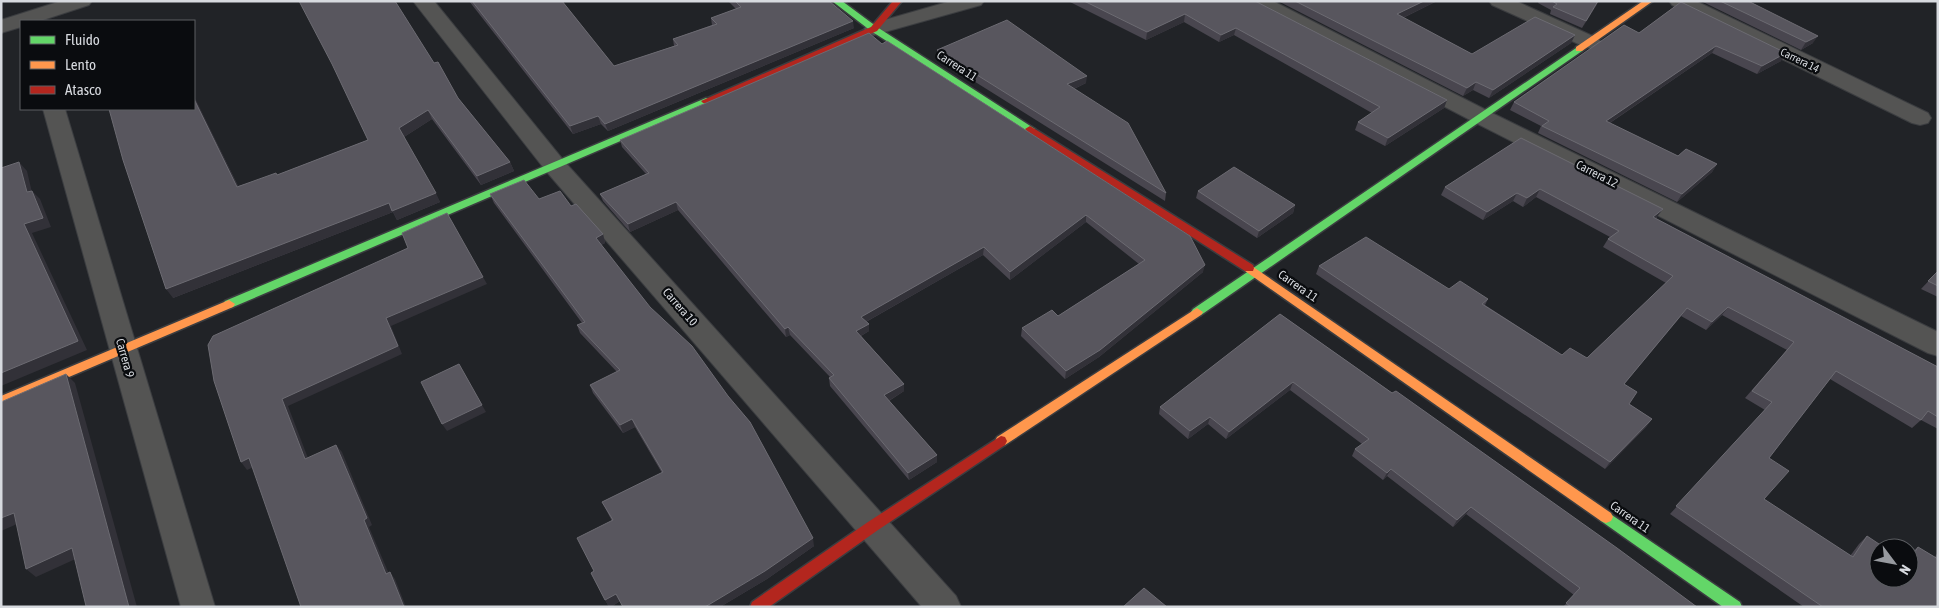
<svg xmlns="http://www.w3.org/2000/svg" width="1939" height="608" font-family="'Asap Condensed',sans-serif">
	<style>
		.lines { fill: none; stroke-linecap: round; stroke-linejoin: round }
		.street-casing { stroke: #3b3d40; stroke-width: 2 }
		.fast-casing { stroke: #3b3d40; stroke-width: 3 }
		.slow-casing { stroke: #3b3d40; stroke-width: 3 }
		.jam-casing { stroke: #3b3d40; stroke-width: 3 }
		.street { fill: #545453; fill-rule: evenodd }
		.fast { fill: #63d668; fill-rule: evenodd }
		.slow { fill: #ff974d; fill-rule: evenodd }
		.jam { fill: #b3261e; fill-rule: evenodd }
		.wall { fill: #49464f }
		.shaded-wall { fill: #323138 }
		.building { fill: #58565e; stroke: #6c6b72 }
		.labels { text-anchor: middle; stroke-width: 4.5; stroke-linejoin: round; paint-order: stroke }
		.far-street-label { font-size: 11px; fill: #d7dadf; stroke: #0a0c0f }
		.street-label { font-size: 12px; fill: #d7dadf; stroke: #0a0c0f }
	</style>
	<rect width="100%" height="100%" fill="#212327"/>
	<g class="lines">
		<defs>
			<g id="street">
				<path d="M61 1H92L89 5 40 21H21V27L1 33V20Z"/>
				<path d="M413 1H434L564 161 956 596 961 607H922L546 171Z"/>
				<path d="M951 1H984L981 5 874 35 867 33 864 29 867 25Z"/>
				<path d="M1247 1H1273L1490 112 1938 332V356L1928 353 1474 122 1250 5Z"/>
				<path d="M1489 1H1516L1597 38 1601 42 1597 46 1590 48 1583 46 1492 5Z"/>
				<path d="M1669 1H1696L1928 113 1931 118 1928 123 1920 125 1912 123 1672 5Z"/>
				<path d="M43 109H65L215 607H181Z"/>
			</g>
			<g id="fast">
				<path d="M832 1H842L877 27 1035 129 1033 131H1027L871 31Z"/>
				<path d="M1579 46 1583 49 1582 51 1201 315H1193L1191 312 1193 309Z"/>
				<path d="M706 98 709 99V103L233 307 229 308 223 304 225 301Z"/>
				<path d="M1606 511 1740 602 1742 607H1723L1601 521 1599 517 1601 513Z"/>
			</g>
			<g id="slow">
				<path d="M1643 1H1653L1582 51H1576V47Z"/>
				<path d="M1249 264 1611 513 1613 517 1611 521 1606 523 1601 521 1245 271 1244 268Z"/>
				<path d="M229 300 235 304 233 307 1 406V396Z"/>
				<path d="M1197 308 1203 312 1201 315 1005 445 1001 446 997 445 995 441 997 437Z"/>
			</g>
			<g id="jam">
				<path d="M893 1H902L877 31 709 103H703L701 101 871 27Z"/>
				<path d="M1030 126 1253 265 1254 268 1253 271H1245L1027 131 1025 129Z"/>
				<path d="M1001 436 1005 437 1007 441 1005 445 878 530 769 607H750L752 602 868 522Z"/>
			</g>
		</defs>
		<!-- street casing -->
		<use href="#street" class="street-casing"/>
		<!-- fast casing -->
		<use href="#fast" class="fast-casing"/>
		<!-- slow casing -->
		<use href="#slow" class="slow-casing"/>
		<!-- jam casing -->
		<use href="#jam" class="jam-casing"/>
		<!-- street -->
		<use href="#street" class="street"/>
		<!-- fast -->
		<use href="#fast" class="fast"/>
		<!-- slow -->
		<use href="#slow" class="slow"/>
		<!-- jam -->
		<use href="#jam" class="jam"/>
	</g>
	<!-- wall -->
	<g class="wall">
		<path d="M469 1H562L614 66 674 46 673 39 712 25 711 18 736 9 728 1H829L854 28 608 131 601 124 573 134Z"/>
		<path d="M1068 1H1255L1447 100 1444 108 1385 146 1355 130 1358 122 1372 113 1234 35 1219 42 1184 22 1146 40Z"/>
		<path d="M1278 1H1437L1403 18 1472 54 1575 35 1571 43 1489 98 1473 90 1463 96Z"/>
		<path d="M1539 1H1599L1582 28 1550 14 1551 10 1538 3Z"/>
		<path d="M1701 1H1748L1813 43 1801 50Z"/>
		<path d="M1681 2 1781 61 1757 74 1712 53 1610 123 1678 156 1717 164 1712 172 1677 202 1538 133 1541 126 1510 110 1514 102 1639 33Z"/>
		<path d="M882 44 1203 272 1099 357 1065 379 1021 336 1022 328 1058 316 1139 264 1086 222 1010 280 983 255 866 322 869 324V331L861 336 904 384V391L889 401 937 455V462L909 480 830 386 829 378 830 377 790 335 786 337 678 210 630 232 603 201 600 194 646 174 622 147 620 140Z"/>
		<path d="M937 50 1086 83 1074 89 1166 193 1165 201 937 58Z"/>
		<path d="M434 63 458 98 510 162 514 171 481 185 432 119 404 137 440 202 397 220 393 212 173 298 194 109V98L238 186 277 175 368 140Z"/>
		<path d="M1521 138 1657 217 1656 219 1938 367V429L1921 420 1912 428 1830 379 1769 458 1764 499 1850 556 1859 544 1867 536 1909 578V554L1918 547 1935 557 1938 552V606L1937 607H1804L1670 514 1765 410 1745 398 1787 350 1722 315 1706 330 1681 316 1624 384 1629 404 1652 419 1646 427 1605 469 1316 274 1319 266 1449 289 1488 299 1485 305 1562 355 1587 358 1666 283 1603 247 1608 239 1610 237 1536 197 1523 207 1513 201 1483 220 1441 195 1445 187Z"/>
		<path d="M1198 191 1295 205 1293 213 1257 238 1196 198Z"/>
		<path d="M490 194 539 199 571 206 603 234 605 243 601 245 814 546 767 579 720 607H623L620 601 611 607H609L591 573 594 571 612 521 602 502 662 473 635 427 623 433 593 393 590 385 617 372 580 333 577 325 582 323 494 203Z"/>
		<path d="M1938 271V297L1921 289Z"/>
		<path d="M1280 314 1697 607H1563L1574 595 1466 514 1453 527 1387 476 1383 480 1352 456 1355 449 1362 444 1290 390 1226 439 1208 424 1188 439 1159 414 1160 407Z"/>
	</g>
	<!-- shaded-wall -->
	<g class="shaded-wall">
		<path d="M1424 1H1437L1394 22 1397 14Z"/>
		<path d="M1598 1H1599L1583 27 1587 19Z"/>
		<path d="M1185 14 1184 22 1146 40 1147 32Z"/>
		<path d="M853 21 854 28 608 131 605 124Z"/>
		<path d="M1236 28 1234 35 1219 42 1221 35Z"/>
		<path d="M1575 35 1571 43 1489 98 1493 90Z"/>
		<path d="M1818 36 1813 43 1801 50 1806 42Z"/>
		<path d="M1716 46 1712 53 1602 128 1606 121Z"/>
		<path d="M1786 53 1781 61 1757 74 1762 66Z"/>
		<path d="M1087 76 1086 83 1067 92V84Z"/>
		<path d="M1476 82 1473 90 1463 96 1467 88Z"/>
		<path d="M194 98 196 100 243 196 237 187 194 99Z"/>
		<path d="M1447 100 1444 108 1385 146 1388 138Z"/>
		<path d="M428 110 432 119 404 137 399 128Z"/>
		<path d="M598 116 601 124 573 134 570 126Z"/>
		<path d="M19 162 27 171 34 201 27 192Z"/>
		<path d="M510 162 514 171 481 185 477 176Z"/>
		<path d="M1717 164 1712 172 1677 202 1682 194Z"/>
		<path d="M1540 189 1536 197 1523 207 1527 198Z"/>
		<path d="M32 191 40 199 51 227 32 233 87 350 1 386V373L24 224Z"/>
		<path d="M436 193 440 202 397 220 393 212 173 298 166 289 389 203Z"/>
		<path d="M1517 193 1513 201 1483 220 1487 212Z"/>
		<path d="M676 202 678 210 630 232 628 224Z"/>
		<path d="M1295 205 1293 213 1257 238 1259 231Z"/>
		<path d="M1663 209 1657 217 1648 225 1653 217Z"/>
		<path d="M1086 215V222L1010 280V272Z"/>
		<path d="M603 234 605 243 599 246 596 238Z"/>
		<path d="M984 247 983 255 862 324 861 317Z"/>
		<path d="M1205 265 1203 272 1099 357 1065 379 1066 371Z"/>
		<path d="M483 277 487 284 391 326 402 354 288 406 311 466 305 459 282 399 386 318Z"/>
		<path d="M1728 307 1722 315 1706 330 1712 322Z"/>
		<path d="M1687 308 1681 316 1618 392 1624 384Z"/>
		<path d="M869 324V331L857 338 856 331Z"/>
		<path d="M788 327 790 335 786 337 785 329Z"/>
		<path d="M66 374 75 383 137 607H129Z"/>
		<path d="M1293 382 1290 390 1226 439 1229 432Z"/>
		<path d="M904 384V391L885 403 884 395Z"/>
		<path d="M482 405 486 412 447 431 442 424Z"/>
		<path d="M1210 417 1208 424 1188 439 1190 431Z"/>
		<path d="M632 419 635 427 623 433 620 425Z"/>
		<path d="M1652 419 1646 427 1605 469 1610 462Z"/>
		<path d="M336 445 342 452 372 525 369 527 392 581 386 574 364 520Z"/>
		<path d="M937 455V462L909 480 908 473Z"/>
		<path d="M249 458 256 466 247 470 241 462Z"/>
		<path d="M1391 469 1387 476 1383 480 1387 473Z"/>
		<path d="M1471 507 1466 514 1453 527 1457 520Z"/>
		<path d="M14 513 24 521 1 531V518Z"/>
		<path d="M813 538 814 546 767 579 720 607H705Z"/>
		<path d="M72 548 82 556 36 577 26 569Z"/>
		<path d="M390 572 395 579 406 607H404Z"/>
		<path d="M616 594 620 601 611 607H609L605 600Z"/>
	</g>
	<!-- building -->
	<g class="building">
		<path d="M299 1H395L434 63 438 62 458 98 510 162 477 176 428 110 399 128 436 193 392 211 389 203 166 289 123 160 109 109H194V99L237 187 276 173 277 175 368 140 332 64Z"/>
		<path d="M472 1H562L614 66 678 45 673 39 717 24 711 18 741 7 735 1H829L853 21 605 124 598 116 570 126Z"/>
		<path d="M1084 1H1255L1447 100 1388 138 1358 122 1380 107 1236 28 1221 35 1185 14 1147 32Z"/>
		<path d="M1295 1H1424L1397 14 1472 54 1535 17 1575 35 1493 90 1476 82 1467 88Z"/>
		<path d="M1552 1H1598L1586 21 1553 7 1557 4Z"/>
		<path d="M1720 1H1748L1818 36 1806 42Z"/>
		<path d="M1681 2 1786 53 1762 66 1716 46 1606 121 1678 156 1686 149 1717 164 1682 194 1542 126 1549 121 1514 102 1624 25 1639 33Z"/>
		<path d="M1007 20 1087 76 1067 84 1128 123 1166 193 937 50Z"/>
		<path d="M869 33 882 44 887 41 1190 236 1205 265 1100 350 1066 371 1022 328 1052 310 1058 316 1145 260 1086 215 1010 272 984 247 861 317 869 324 856 331 904 384 884 395 937 455 908 473 829 378 834 375 788 327 785 329 676 202 628 224 600 194 649 173 620 140Z"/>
		<path d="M1521 138 1663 209 1653 217 1938 367V417L1928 411 1921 420 1836 371 1769 458 1789 471 1764 499 1853 557 1867 536 1885 548H1879V578H1909V561L1918 547 1938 559V606L1937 607H1823L1676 506 1772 402 1752 391 1794 342 1728 307 1712 322 1687 308 1624 384 1637 392 1629 404 1652 419 1610 462 1319 266 1366 237 1449 289 1460 281 1488 299 1482 304 1562 355 1570 348 1587 358 1673 276 1608 239 1619 231 1540 189 1527 198 1517 193 1487 212 1445 187Z"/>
		<path d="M19 162 27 192 32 191 43 218 24 224 78 341 1 373V168Z"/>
		<path d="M1234 167 1295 205 1259 231 1198 191Z"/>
		<path d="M524 180 539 199 560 191 571 206 576 204 603 234 596 238 650 307 692 346 728 396 750 422 813 538 765 571 705 607H623L616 594 605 600 591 573 594 571 577 538 613 520 602 502 663 472 632 419 620 425 590 385 620 370 577 325 585 322 490 194Z"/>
		<path d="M447 213 483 277 386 318 398 346 282 399 305 459 336 445 367 518 364 520 386 574 390 572 404 607H301L249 458 241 462 214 381 208 345 213 336 408 248 402 233Z"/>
		<path d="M1938 271V286L1928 281Z"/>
		<path d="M1280 314 1392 393 1396 391 1617 548 1697 607H1571L1566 603 1580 588 1471 507 1457 520 1391 469 1387 473 1355 449 1369 439 1293 382 1229 432 1210 417 1190 431 1160 407Z"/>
		<path d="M459 364 482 405 442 424 421 382Z"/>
		<path d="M66 374 129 607H85L86 606 72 548 26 569 14 513 1 518V402Z"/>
		<path d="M1144 588 1167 607H1123Z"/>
	</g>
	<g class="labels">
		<!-- far-street labels -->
		<g class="far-street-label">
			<text transform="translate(1800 60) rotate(26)" y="4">Carrera 14</text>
		</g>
		<!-- street labels -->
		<g class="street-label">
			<text transform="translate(957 66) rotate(33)" y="4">Carrera 11</text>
			<text transform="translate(1597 174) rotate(27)" y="4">Carrera 12</text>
			<text transform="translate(1298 286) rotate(35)" y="4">Carrera 11</text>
			<text transform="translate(680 307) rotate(49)" y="4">Carrera 10</text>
			<text transform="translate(125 358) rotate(74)" y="4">Carrera 9</text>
			<text transform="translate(1630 517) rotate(35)" y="4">Carrera 11</text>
		</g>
	</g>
	<!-- border -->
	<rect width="1939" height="608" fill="none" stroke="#d7dadf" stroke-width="5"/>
	<!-- legend -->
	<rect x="20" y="20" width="175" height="90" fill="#0a0c0f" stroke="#5c5e62"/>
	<rect x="30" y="36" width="25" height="8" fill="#63d668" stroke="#5c5e62"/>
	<text x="65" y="45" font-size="15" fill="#d7dadf">Fluido</text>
	<rect x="30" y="61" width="25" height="8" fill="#ff974d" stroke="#5c5e62"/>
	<text x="65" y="70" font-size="15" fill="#d7dadf">Lento</text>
	<rect x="30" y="86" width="25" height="8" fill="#b3261e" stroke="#5c5e62"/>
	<text x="65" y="95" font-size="15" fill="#d7dadf">Atasco</text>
	<!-- north arrow -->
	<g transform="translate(1894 563) rotate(122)"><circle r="24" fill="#0a0c0f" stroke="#5c5e62"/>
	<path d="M0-4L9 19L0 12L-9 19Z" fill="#979a9f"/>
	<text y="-8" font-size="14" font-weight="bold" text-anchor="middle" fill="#d7dadf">N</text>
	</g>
</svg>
